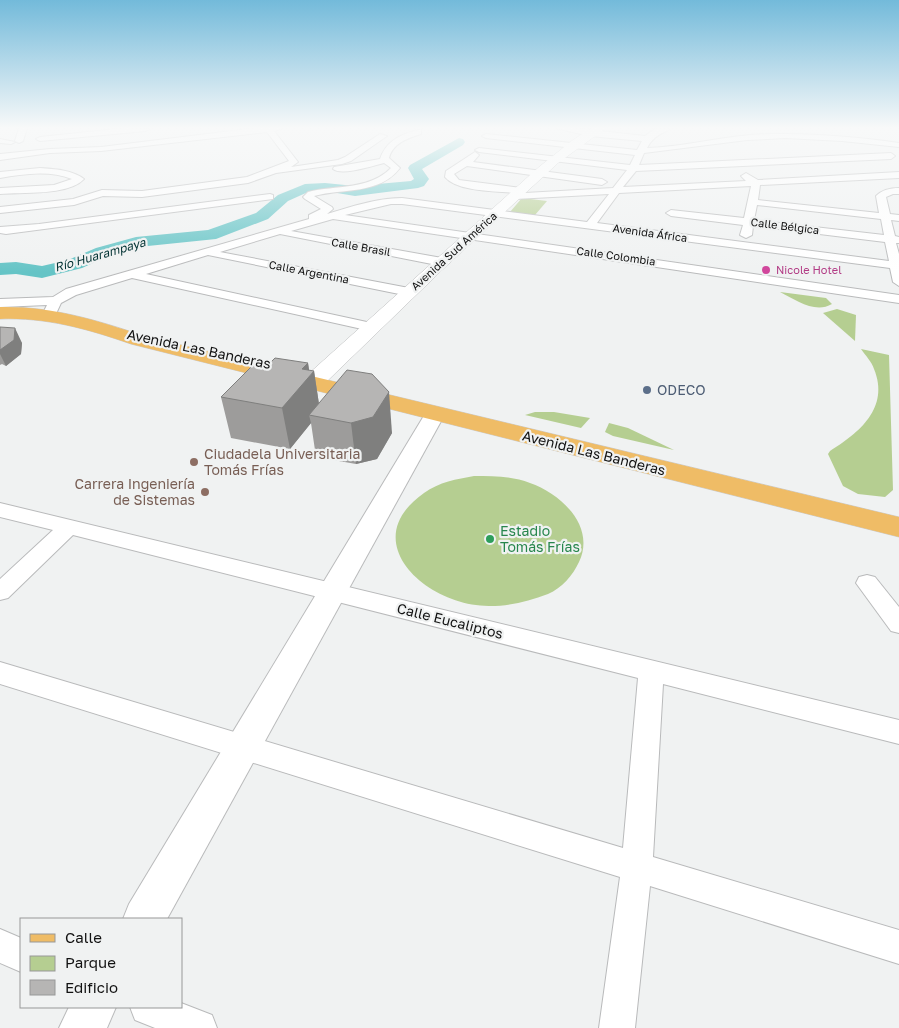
<svg xmlns="http://www.w3.org/2000/svg" width="899" height="1028" font-family="'Golos Text',sans-serif">
	<style>
		.green { fill: #b5ce91 }
		.lines { fill: none; stroke-linecap: round; stroke-linejoin: round }
		.river { fill: #65c4c6; fill-rule: evenodd }
		.minor-casing { stroke: #b9babb; stroke-width: 2 }
		.tertiary-casing { stroke: #b9babb; stroke-width: 2 }
		.secondary-casing { stroke: #b9babb; stroke-width: 1 }
		.primary-casing { stroke: #cbcbcb; stroke-width: 1 }
		.minor { fill: #fff; fill-rule: evenodd }
		.tertiary { fill: #fff; fill-rule: evenodd }
		.secondary { fill: #fff; fill-rule: evenodd }
		.primary { fill: #efbc66; fill-rule: evenodd }
		.wall { fill: #9d9c9b }
		.shaded-wall { fill: #7f7f7e }
		.building { fill: #b6b5b4; stroke: #7f7f7e }
		.hotel-dot { fill: #d1479c; stroke: #f0f2f2; stroke-width: 2 }
		.service-dot { fill: #5c6f8a; stroke: #f0f2f2; stroke-width: 2 }
		.education-dot { fill: #8d6e63; stroke: #f0f2f2; stroke-width: 2 }
		.leisure-dot { fill: #2e9e5b; stroke: #f0f2f2; stroke-width: 2 }
		.labels { text-anchor: middle; stroke-width: 4.5; stroke-linejoin: round; paint-order: stroke }
		.far-street-label { font-size: 11px; fill: #121212; stroke: #f0f2f2 }
		.far-hotel-label { font-size: 11px; fill: #b23c85; stroke: #f0f2f2; text-anchor: start }
		.far-water-label { font-size: 12px; font-style: italic; fill: #023233; stroke: #f0f2f2 }
		.street-label { font-size: 14px; fill: #121212; stroke: #f0f2f2 }
		.service-label { font-size: 14px; fill: #4e5e75; stroke: #f0f2f2; text-anchor: start }
		.education-label { font-size: 14px; fill: #785e54; stroke: #f0f2f2; text-anchor: start }
		.leisure-label { font-size: 14px; fill: #27864d; stroke: #f0f2f2; text-anchor: start }
	</style>
	<rect width="100%" height="100%" fill="#f0f2f2"/>
	<!-- green -->
	<g class="green">
		<path d="M522 198 547 201 535 215 510 212Z"/>
		<path d="M780 292 826 298 832 304C815 314 796 300 780 292Z"/>
		<path d="M837 309 856 315 855 341 823 313Z"/>
		<path d="M861 349 889 355 893 490 885 497 858 494 843 486 828 454 830 451C859 433 890 408 874 369 872 362 865 355 861 349Z"/>
		<path d="M535 412H554L590 418 581 428 525 415Z"/>
		<path d="M609 423 628 428 674 450 613 436 605 432Z"/>
		<path d="M474 476C493 476 512 476 530 483 561 494 596 526 579 562 573 575 562 588 548 594 529 601 511 606 490 606 428 607 354 542 424 493 439 482 457 479 474 476Z"/>
	</g>
	<g class="lines">
		<!-- river -->
		<path class="river" d="M459 138 463 139 465 142 463 145 422 169 429 179 424 186 418 188 355 196 325 191 308 192 288 201 268 219 216 239 138 247 108 256 82 268 42 278 16 274 0 275V263L16 262 42 266 68 260 96 248 136 237 208 230 256 213 278 195 305 184 325 183 355 186 411 181 414 179 408 168 410 165Z"/>
		<defs>
			<g id="minor">
				<path d="M19 128H27L23 141 19 143 15 141Z"/>
				<path d="M126 128 149 129 145 131 40 141 36 139 40 137Z"/>
				<path d="M257 128H284L274 131 298 162 291 167 338 160 345 157 380 134 387 136 351 161 342 164 276 173 248 183 142 197 103 196 74 205 0 213V207L73 199 102 190 142 191 247 177 289 161 267 132 101 151 50 153 0 160V154L50 149 101 147Z"/>
				<path d="M555 128H573L645 136 655 129 672 128C661 134 653 136 647 148 681 147 715 138 750 135 800 132 849 136 899 143V147L842 141 786 138 747 140 644 153 639 165 891 153 895 156 891 159 636 171 623 187 746 181 741 176 746 173 758 180 899 172V178L760 185 758 200 879 213 876 196C882 190 890 188 899 188V194H893L886 197 890 214 899 215V221L891 220 895 236 899 237V243H896L899 254V286L893 282 890 268 402 204H391L345 215 899 295V303L333 219 291 231 442 258 448 262 442 266 280 234 220 252 409 288 415 292 409 296 208 255 146 274 376 324 378 327 376 330 371 331 132 278 76 295 61 303 54 318 49 319 42 315 47 305 0 307V299L53 297 66 289 309 219V215L321 209 305 199 303 197 308 192C335 185 370 190 391 168L384 163C372 166 342 176 333 169L334 167 380 159C386 141 401 134 418 130H421V134C408 138 393 143 389 158L400 168C379 195 344 188 314 196L332 207 333 209 327 214C351 207 376 198 402 198L587 222 609 194 515 199 510 196 515 193C496 191 458 192 445 177L446 171 475 152 479 155 473 162 602 179 607 182 602 185 467 166 454 174 459 180 521 188 524 189 525 193 613 188 627 170 479 152 475 150 479 148 630 165 635 155 486 138 482 136 486 134 637 150 642 141 590 136ZM751 186 744 218 671 210 666 213 671 216 743 225 740 235 746 238 752 235 753 226 885 242 889 261 597 223 619 193ZM757 205 881 219 884 235 754 220Z"/>
				<path d="M0 139 15 142 11 144 0 143Z"/>
				<path d="M40 168C54 169 73 170 84 179 68 196 22 192 0 194V188L54 185 72 179C49 170 24 174 0 178V172Z"/>
				<path d="M270 194 273 195V199L6 234 0 233V227L39 224Z"/>
				<path d="M0 503 899 720V744L663 684 653 857 899 930V964L650 886 635 1028H599L620 877 0 684V662L623 848 638 678 73 535 8 598 0 600V579L53 530 0 517Z"/>
				<path d="M867 575 875 577 899 607V633L891 631 856 583 859 577Z"/>
				<path d="M0 929 21 938V972L0 963Z"/>
				<path d="M181 1003 212 1015 217 1028H155L135 1020 130 1007H181Z"/>
			</g>
			<g id="tertiary">
				<path d="M435 408 442 410 445 414 167 919H123L129 904 425 414 428 410Z"/>
				<path d="M69 1007H116L107 1028H59Z"/>
			</g>
			<path id="secondary" d="M592 128H606L558 163 442 270 321 387 313 388 305 387 302 382 305 377 539 167 573 140Z"/>
			<path id="primary" d="M0 307C50 306 97 320 144 336L899 517V537L131 344C88 329 46 317 0 319Z"/>
		</defs>
		<!-- minor casing -->
		<use href="#minor" class="minor-casing"/>
		<!-- tertiary casing -->
		<use href="#tertiary" class="tertiary-casing"/>
		<!-- secondary casing -->
		<use href="#secondary" class="secondary-casing"/>
		<!-- primary casing -->
		<use href="#primary" class="primary-casing"/>
		<!-- minor -->
		<use href="#minor" class="minor"/>
		<!-- tertiary -->
		<use href="#tertiary" class="tertiary"/>
		<!-- secondary -->
		<use href="#secondary" class="secondary"/>
		<!-- primary -->
		<use href="#primary" class="primary"/>
	</g>
	<!-- wall -->
	<g class="wall">
		<path d="M0 327 22 343 21 354 6 366 2 364 0 365Z"/>
		<path d="M308 363 309 371H314L319 404 392 433 377 459 356 464 316 457 311 423 290 449 231 438 221 397 265 368Z"/>
	</g>
	<!-- shaded-wall -->
	<g class="shaded-wall">
		<path d="M15 328 22 343 21 354 6 366 0 354V350Z"/>
		<path d="M308 363 310 376 314 371 320 411 309 415 311 423 290 449 282 408 302 369Z"/>
		<path d="M389 392 392 433 377 459 356 464 351 423Z"/>
	</g>
	<!-- building -->
	<g class="building">
		<path d="M0 327 15 328 14 340 0 350Z"/>
		<path d="M275 358 308 363 302 369 314 371 282 408 221 397 252 366 265 368Z"/>
		<path d="M347 370 372 374 389 392 373 417 351 423 309 415Z"/>
	</g>
	<!-- sky -->
	<linearGradient id="sky" x2="0" y2="1"><stop stop-color="#73bada"/><stop offset="0.47" stop-color="#f8f9f9"/><stop offset="1" stop-color="#f8f9f9" stop-opacity="0"/></linearGradient>
	<rect width="899" height="272" fill="url(#sky)"/>
	<!-- markers -->
	<circle class="hotel-dot" cx="766" cy="270" r="5"/>
	<circle class="service-dot" cx="647" cy="390" r="5"/>
	<g class="education-dot">
		<circle cx="194" cy="462" r="5"/>
		<circle cx="205" cy="492" r="5"/>
	</g>
	<circle class="leisure-dot" cx="490" cy="539" r="5"/>
	<g class="labels">
		<!-- far-street labels -->
		<g class="far-street-label">
			<text transform="translate(785 226) rotate(7)" y="4">Calle Bélgica</text>
			<text transform="translate(650 233) rotate(8)" y="4">Avenida África</text>
			<text transform="translate(361 247) rotate(10)" y="4">Calle Brasil</text>
			<text transform="translate(454 251) rotate(-42)" y="4">Avenida Sud América</text>
			<text transform="translate(616 256) rotate(8)" y="4">Calle Colombia</text>
			<text transform="translate(309 272) rotate(11)" y="4">Calle Argentina</text>
		</g>
		<!-- far-hotel labels -->
		<g class="far-hotel-label">
			<text x="776" y="274">Nicole Hotel</text>
		</g>
		<!-- far-water labels -->
		<g class="far-water-label">
			<text transform="translate(100 255) rotate(-16)" y="4">Río Huarampaya</text>
		</g>
		<!-- street labels -->
		<g class="street-label">
			<text transform="translate(199 349) rotate(12)" y="5">Avenida Las Banderas</text>
			<text transform="translate(594 453) rotate(14)" y="5">Avenida Las Banderas</text>
			<text transform="translate(450 621) rotate(14)" y="5">Calle Eucaliptos</text>
		</g>
		<!-- service labels -->
		<g class="service-label">
			<text x="657" y="395">ODECO</text>
		</g>
		<!-- education labels -->
		<g class="education-label">
			<text x="204" y="459">Ciudadela Universitaria<tspan x="204" dy="16">Tomás Frías</tspan></text>
			<text x="195" y="489" text-anchor="end">Carrera Ingeniería<tspan x="195" dy="16">de Sistemas</tspan></text>
		</g>
		<!-- leisure labels -->
		<g class="leisure-label">
			<text x="500" y="536">Estadio<tspan x="500" dy="16">Tomás Frías</tspan></text>
		</g>
	</g>
	<!-- legend -->
	<rect x="20" y="918" width="162" height="90" fill="#f0f2f2" stroke="#979898"/>
	<rect x="30" y="934" width="25" height="8" fill="#efbc66" stroke="#979898"/>
	<text x="65" y="943" font-size="15" fill="#121212">Calle</text>
	<rect x="30" y="956" width="25" height="15" fill="#b5ce91" stroke="#979898"/>
	<text x="65" y="968" font-size="15" fill="#121212">Parque</text>
	<rect x="30" y="980" width="25" height="15" fill="#b6b5b4" stroke="#979898"/>
	<text x="65" y="993" font-size="15" fill="#121212">Edificio</text>
</svg>
